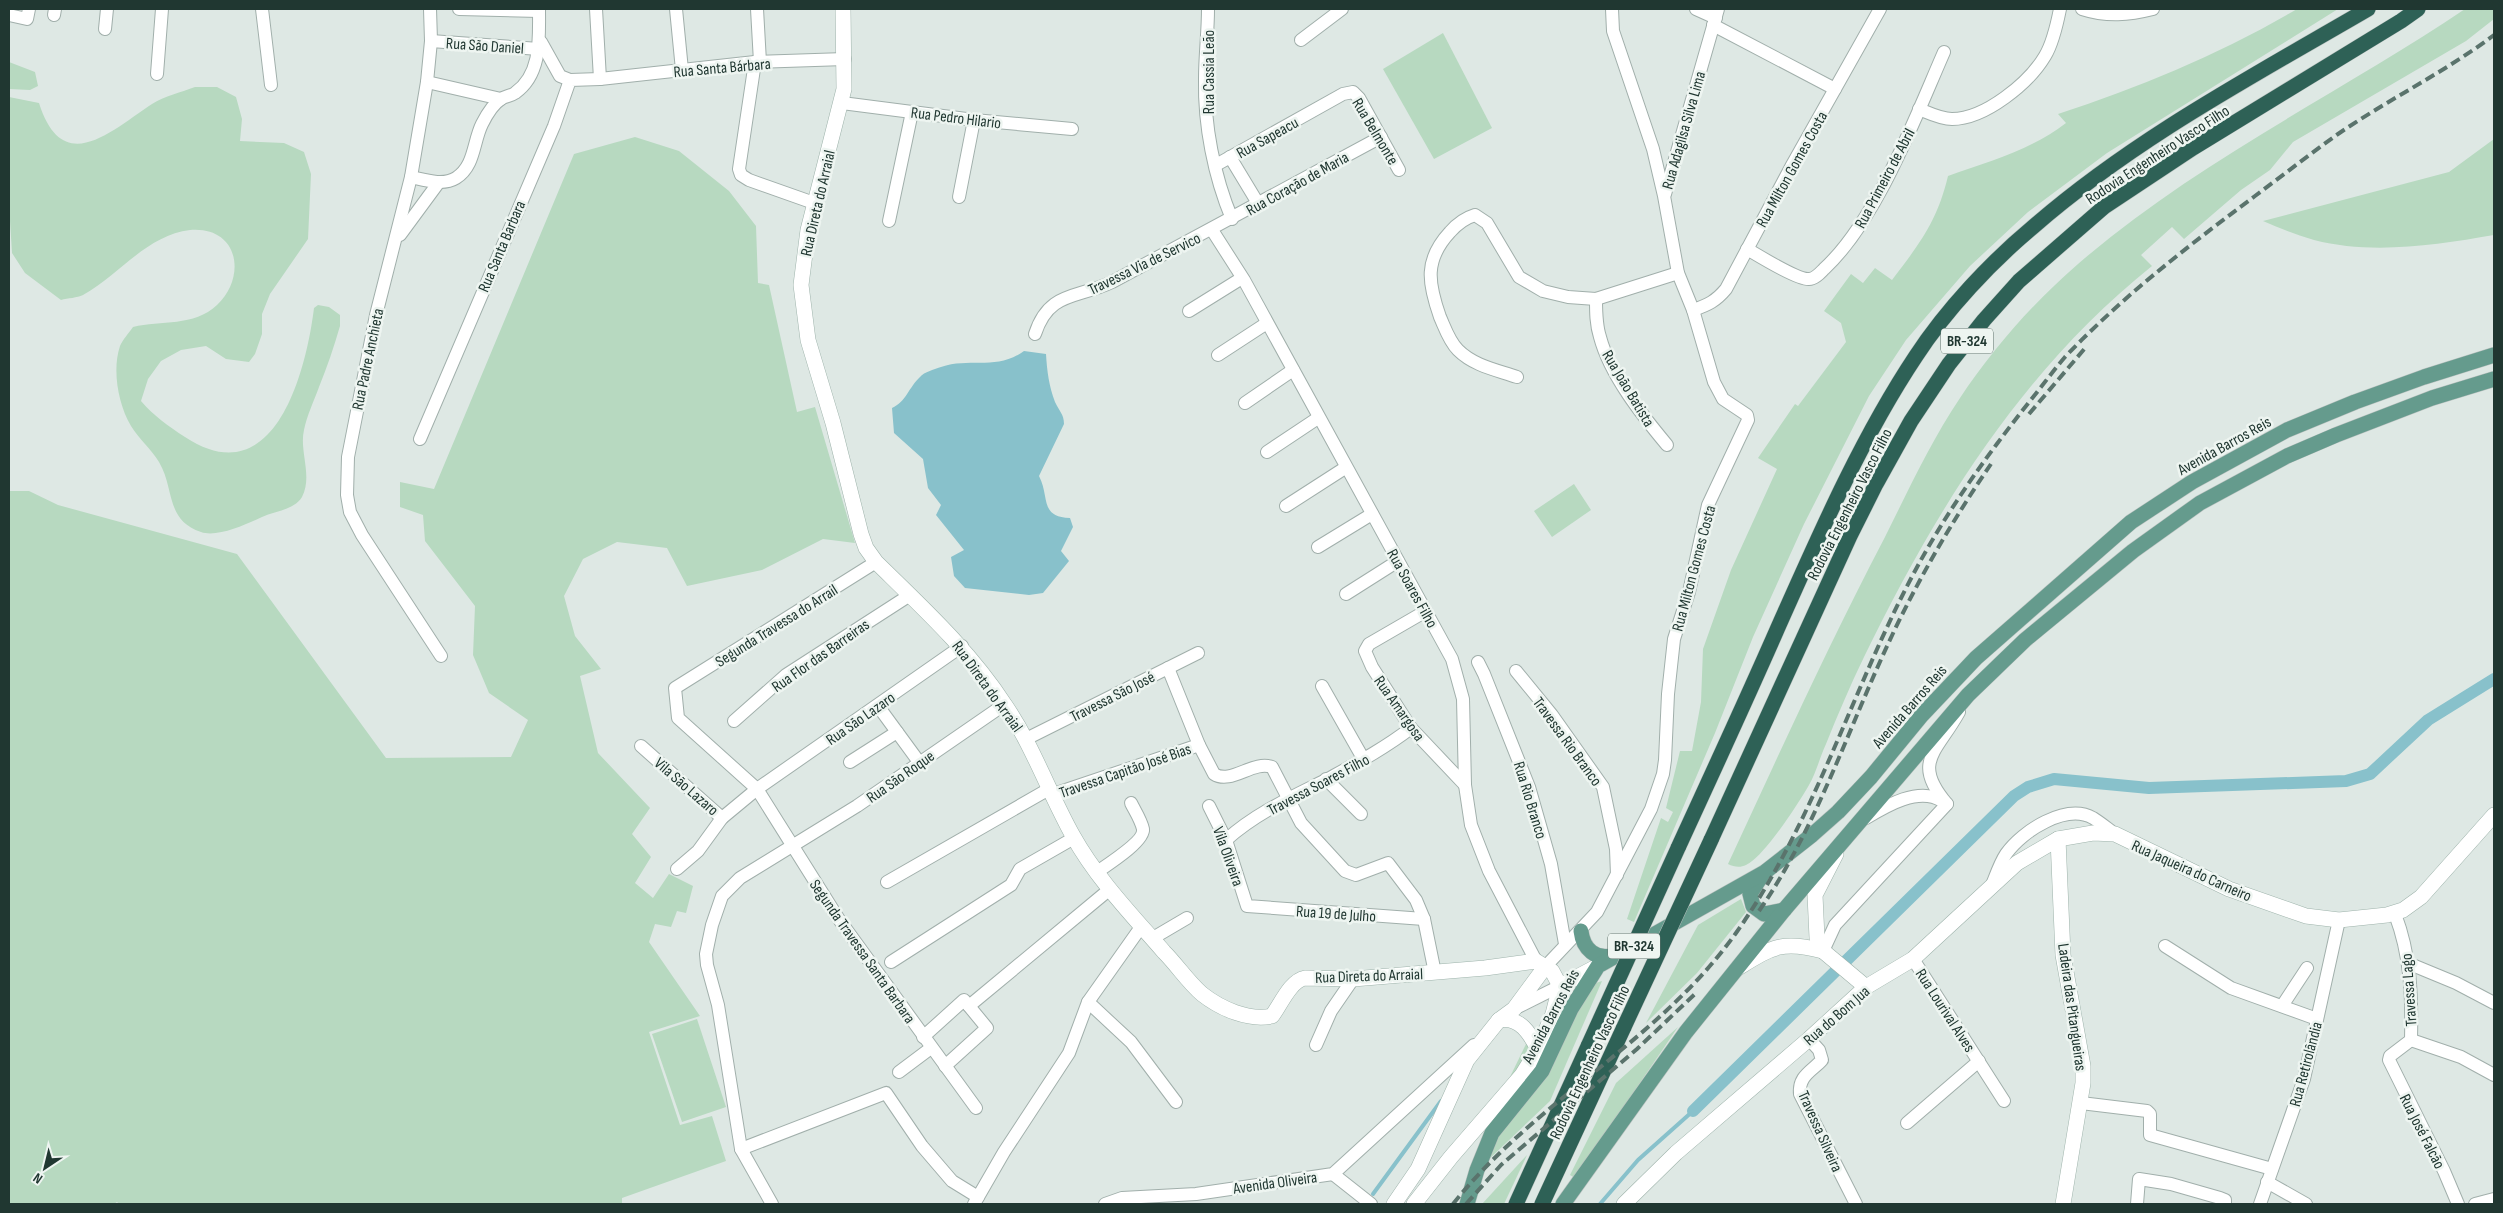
<svg xmlns="http://www.w3.org/2000/svg" width="2503" height="1213" font-family="'Sofia Sans Condensed',sans-serif">
	<style>
		.green { fill: #b7d9c0 }
		.water { fill: #88c1cb }
		.lines { fill: none; stroke-linecap: round; stroke-linejoin: round }
		.stream { stroke: #88c1cb; stroke-width: 4 }
		.canal { stroke: #88c1cb; stroke-width: 12 }
		.street-casing { stroke: #a1afab; stroke-width: 14 }
		.secondary-casing { stroke: #9eb3ab; stroke-width: 16 }
		.primary-casing { stroke: #bcc3c1; stroke-width: 16 }
		.highway-casing { stroke: #bcc3c1; stroke-width: 16 }
		.street { stroke: #fff; stroke-width: 12 }
		.secondary { stroke: #fff; stroke-width: 15 }
		.primary { stroke: #659b8d; stroke-width: 15 }
		.highway { stroke: #2e6156; stroke-width: 15 }
		.rail { stroke: #5a736c; stroke-width: 4; stroke-dasharray: 10 5; stroke-linecap: butt }
		.highway-bridge-casing { stroke: #bcc3c1; stroke-width: 16; stroke-linecap: butt }
		.highway-bridge { stroke: #2e6156; stroke-width: 15 }
		.labels { text-anchor: middle; stroke-width: 5; stroke-linejoin: round; paint-order: stroke }
		.shield { fill: #eef5f1; stroke: #5e706b; stroke-width: 1 }
		.shield-label { font-size: 15px; font-weight: bold; fill: #203731 }
		.street-label { font-size: 16px; fill: #203731; stroke: #eef5f1 }
	</style>
	<rect width="100%" height="100%" fill="#dee8e4"/>
	<!-- green -->
	<g class="green">
		<path d="M2297 9H2338L2107 153 2028 212 1970 266 1906 340 1869 396 1804 524 1753 637 1715 733 1634 922 1627 919 1661 818 1668 822 1673 812 1666 808 1680 751H1692L1701 702 1703 649 1731 570 1777 469 1758 458 1795 404 1798 406 1846 342 1841 323 1824 311 1851 274 1863 283 1875 268 1892 280C1920 243 1937 222 1948 176 1990 161 2031 150 2066 123L2058 114C2141 87 2222 53 2297 9Z"/>
		<path d="M2465 9H2494V19L2466 41 2293 142 2270 170 2241 190 2184 239 2172 227 2141 255 2152 266C2022 370 1936 509 1864 657 1850 686 1838 714 1826 744 1820 757 1816 773 1809 785 1798 804 1764 857 1746 865 1740 868 1734 867 1728 864 1779 754 1829 644 1885 537 1908 491 1931 441 1960 398 1986 359 2019 319 2054 286 2170 175 2331 99 2465 9Z"/>
		<path d="M1443 33 1492 128 1434 159 1383 69Z"/>
		<path d="M9 62 35 72 38 86 30 90 9 89Z"/>
		<path d="M195 87H217L236 97 242 119 240 141 284 143 304 152 311 174 308 239 270 294 262 314V334L255 354 249 362 226 359 206 346 181 350 161 361 148 379 141 401C154 416 168 426 185 437 274 496 306 373 314 308L318 305 329 307 340 315V326C334 347 327 367 319 387 314 401 307 415 304 430 299 451 313 476 302 497 294 510 275 511 262 517 247 524 217 538 201 532 165 520 175 489 159 462 151 449 139 439 131 426 118 404 112 370 120 346 123 339 129 333 133 327 161 320 194 327 217 305 247 277 239 226 190 230 147 235 119 275 83 295 77 298 68 298 61 300L25 273 12 253 9 205V97L39 103C63 179 112 130 152 104 164 96 182 92 195 87Z"/>
		<path d="M635 137 679 151 729 191 756 226 758 283 769 285 797 412 815 407 855 543 823 539 762 570 687 586 667 548 617 542 583 559 564 596 575 636 601 669 580 676 598 753 650 808 632 834 651 857 635 883 653 898 669 874 693 886 686 913 677 911 671 927 655 924 649 942 700 1016 649 1032 680 1125 712 1116 726 1161 622 1198V1204H119L117 1202 114 1204H9V491H29L58 505 237 554 386 758 511 757 528 720 489 693 473 655 475 606 425 541 423 515 400 507V482L434 489 574 154Z"/>
		<path d="M2494 139V235C2436 245 2372 255 2314 240 2296 235 2279 228 2263 221L2449 172Z"/>
		<path d="M1574 484 1591 510 1552 537 1534 511Z"/>
		<path d="M1741 899 1746 912 1697 973 1646 1023 1698 925Z"/>
		<path d="M1602 981 1550 1101 1486 1162 1510 1077 1527 1042 1550 1013 1580 988Z"/>
		<path d="M697 1019 726 1107 682 1122 652 1034Z"/>
		<path d="M1678 1027 1575 1178 1570 1175 1616 1083Z"/>
		<path d="M1527 1155 1504 1204H1482Z"/>
	</g>
	<!-- water -->
	<path class="water" d="M1024 351 1046 354C1047 371 1049 386 1055 402 1059 411 1064 414 1064 424L1039 476C1050 497 1039 517 1070 518L1073 527 1061 551 1069 561 1043 593 1029 595 965 588 954 576 951 557 964 550 936 515 941 505 928 488 923 459 894 433 892 408C906 402 909 387 920 377 924 372 935 369 941 367 971 357 996 371 1024 351Z"/>
	<g class="lines">
		<!-- stream -->
		<g class="stream">
			<path d="M1373 1194 1441 1101 1445 1098"/>
			<path d="M1600 1204 1638 1160 1693 1111"/>
		</g>
		<!-- canal -->
		<path class="canal" d="M1693 1111 2014 796 2028 787 2054 779 2149 788 2346 781 2370 774 2428 720 2494 679"/>
		<defs>
			<g id="street">
				<path d="M262 9 271 85"/>
				<path d="M430 9 431 41 427 82 411 177 376 315 348 457 347 495 350 512 362 535 441 656"/>
				<path d="M459 9 539 11"/>
				<path d="M596 9 600 79"/>
				<path d="M676 9 682 70"/>
				<path d="M757 9 760 62"/>
				<path d="M1208 9C1208 32 1205 55 1205 79 1204 125 1214 176 1232 219"/>
				<path d="M1696 9 1716 18"/>
				<path d="M2082 9C2107 17 2129 15 2153 9"/>
				<path d="M9 15 27 19 29 9"/>
				<path d="M54 15 55 9"/>
				<path d="M1713 25 1835 89"/>
				<path d="M105 29 107 9"/>
				<path d="M1301 40 1342 9"/>
				<path d="M431 41 539 49"/>
				<path d="M541 42 560 76 570 80"/>
				<path d="M755 62 739 169 741 175 749 180 814 203"/>
				<path d="M157 74 162 9"/>
				<path d="M427 82 501 99"/>
				<path d="M842 103 974 120 1072 129"/>
				<path d="M1919 109C1929 113 1941 119 1952 119 1985 119 2029 83 2045 56 2053 43 2057 24 2060 9"/>
				<path d="M1230 157 1259 205"/>
				<path d="M1216 165 1343 94 1353 92 1359 98 1399 170"/>
				<path d="M411 177C425 180 443 186 456 178 475 166 473 142 482 124 486 116 493 104 501 99 505 96 511 96 515 93 542 74 539 38 539 9"/>
				<path d="M1665 194 1718 9"/>
				<path d="M959 197 974 120"/>
				<path d="M889 221 912 112"/>
				<path d="M1212 230 1244 280 1452 659 1463 699 1465 785 1471 825 1489 871 1536 961"/>
				<path d="M400 235 439 182"/>
				<path d="M1747 249C1759 256 1798 280 1809 279 1815 279 1820 273 1824 269 1877 220 1915 118 1944 52"/>
				<path d="M1596 299C1596 312 1596 325 1600 337 1610 375 1642 415 1667 445"/>
				<path d="M1693 310C1708 305 1716 301 1726 289L1791 167 1880 9"/>
				<path d="M1189 311 1242 278"/>
				<path d="M1035 334C1049 291 1076 299 1112 282L1381 137"/>
				<path d="M1218 355 1267 323"/>
				<path d="M1517 377C1497 370 1474 366 1458 350 1449 341 1445 328 1440 317 1428 283 1424 260 1450 232 1457 224 1465 218 1475 215L1487 223 1519 277 1543 291 1568 297 1596 299 1678 273"/>
				<path d="M1245 403 1293 370"/>
				<path d="M420 439 554 126 570 80 600 79 755 62 845 59"/>
				<path d="M1267 452 1318 418"/>
				<path d="M1286 506 1345 468"/>
				<path d="M1318 547 1372 514"/>
				<path d="M876 562 675 688 678 718 757 789 838 918 976 1108"/>
				<path d="M1346 594 1398 561"/>
				<path d="M1426 611 1369 644 1365 651 1372 667 1411 728 1465 785"/>
				<path d="M1478 662 1484 674 1529 787 1551 864 1565 944"/>
				<path d="M1168 668 1199 745 1214 774C1231 785 1253 760 1272 767L1301 823 1345 871 1356 875 1388 863 1416 900 1424 919 1435 973"/>
				<path d="M1516 671 1552 715 1603 787 1616 849 1617 875"/>
				<path d="M1322 686 1364 760"/>
				<path d="M878 706 919 762"/>
				<path d="M734 721 786 675 910 595"/>
				<path d="M1026 739 1198 653"/>
				<path d="M641 746 722 818"/>
				<path d="M850 762 897 732"/>
				<path d="M1326 779 1361 814"/>
				<path d="M1051 795 1199 745"/>
				<path d="M1947 804C1911 762 1937 752 1959 712"/>
				<path d="M1209 806 1226 840 1247 906 1424 919"/>
				<path d="M1866 818C1886 806 1919 786 1942 801"/>
				<path d="M1226 840C1256 813 1292 797 1328 779 1357 763 1385 748 1411 728"/>
				<path d="M677 869 698 851 722 818 757 789 962 646"/>
				<path d="M1097 872C1107 865 1145 841 1143 829 1141 820 1135 811 1131 803"/>
				<path d="M887 882 1049 789"/>
				<path d="M1992 885C1996 875 2000 863 2006 854 2022 831 2066 803 2093 818 2101 823 2108 829 2115 834"/>
				<path d="M2395 914C2411 956 2412 996 2411 1040L2390 1056 2389 1060 2444 1171 2458 1204"/>
				<path d="M1153 938 1187 918"/>
				<path d="M2165 946 2231 988 2317 1019"/>
				<path d="M1823 951 1835 925 1947 804"/>
				<path d="M1913 959 2004 1101"/>
				<path d="M891 962 1011 885 1020 869 1074 838"/>
				<path d="M2410 964 2456 983 2494 1003"/>
				<path d="M1545 967 1597 912 1651 809 1663 774 1665 760 1668 694 1674 639 1689 592 1708 505 1748 420 1747 415 1723 399 1714 382 1693 310 1678 273 1664 196 1653 149 1613 31 1612 9"/>
				<path d="M1088 1002 1131 1042 1176 1102"/>
				<path d="M969 1006 1110 889"/>
				<path d="M2282 1006 2307 968"/>
				<path d="M1514 1009 1560 986"/>
				<path d="M923 1037 964 1000 987 1028 945 1066"/>
				<path d="M1809 1039 1819 1050 1822 1060C1812 1071 1798 1076 1800 1094L1856 1204"/>
				<path d="M2411 1040 2461 1057 2494 1075"/>
				<path d="M1316 1045 1331 1011 1353 979"/>
				<path d="M899 1072 931 1048"/>
				<path d="M2081 1103 2147 1111 2150 1114V1135L2272 1169"/>
				<path d="M1907 1123 1979 1061"/>
				<path d="M741 1149 886 1093 922 1146 952 1181 978 1197"/>
				<path d="M1333 1174 1371 1204"/>
				<path d="M2267 1182 2306 1204"/>
				<path d="M772 1204 741 1149 718 1005 707 965 706 954 712 925 722 896 740 878 857 806 1005 704"/>
				<path d="M974 1204 1004 1152 1069 1053 1088 1002 1141 927"/>
				<path d="M1105 1204 1122 1198 1196 1194 1333 1174 1474 1045"/>
				<path d="M2137 1204 2139 1179 2171 1184 2220 1198 2225 1200V1204"/>
				<path d="M2260 1204 2304 1079 2339 920"/>
				<path d="M2475 1204 2494 1199"/>
			</g>
			<g id="secondary">
				<path d="M843 9 844 89 808 230 801 285 808 340 833 423 861 534 866 548 876 562C922 607 970 651 1005 705 1033 746 1049 793 1073 836 1097 879 1132 915 1164 952 1177 965 1188 982 1202 994 1221 1009 1249 1021 1272 1016 1281 1004 1290 981 1305 978L1353 979 1485 968 1536 961 1552 971 1560 986"/>
				<path d="M2058 839 2063 955 2083 1066V1083L2063 1204"/>
				<path d="M1836 854 1815 895 1817 938 1823 951 1866 987"/>
				<path d="M1738 968C1772 947 1782 940 1823 951"/>
				<path d="M1499 1020C1520 1016 1530 1034 1538 1049"/>
				<path d="M1394 1204 1418 1169 1467 1060 1499 1020 1514 1009 1545 967"/>
				<path d="M1414 1204 1451 1157 1522 1075 1538 1049 1553 1014 1560 986 1598 966"/>
				<path d="M1624 1204 1676 1153 1809 1039 1866 987 1913 959 2017 863 2058 839 2093 833 2115 834 2229 889 2306 916 2339 920 2387 915 2403 910 2421 897 2494 815"/>
			</g>
			<g id="primary">
				<path d="M1761 877 1750 894 1753 906 1764 914 1784 910"/>
				<path d="M1581 931C1583 949 1596 961 1614 955"/>
				<path d="M1467 1204 1477 1170 1492 1133 1542 1071 1571 1009 1598 966 1765 872 1812 835 1838 812 1871 777 1922 715 1976 658 2131 522 2192 482 2287 430 2355 402 2424 377 2494 355"/>
				<path d="M1563 1204 1686 1032 1784 910 1968 695 2025 640 2133 551 2200 503 2287 456 2336 435 2432 398 2494 379"/>
			</g>
			<g id="highway">
				<path d="M1711 840 1850 536 1876 484 1911 421 1949 364 1984 320 2019 281 2104 207 2193 148 2401 21 2418 9"/>
				<path d="M1678 848C1711 776 1744 705 1776 632 1817 540 1860 440 1916 356 1946 310 1991 262 2033 227 2134 139 2253 76 2368 9"/>
				<path d="M1516 1204 1589 1044"/>
				<path d="M1542 1204 1624 1027"/>
			</g>
		</defs>
		<!-- street casing -->
		<use href="#street" class="street-casing"/>
		<!-- secondary casing -->
		<use href="#secondary" class="secondary-casing"/>
		<!-- primary casing -->
		<use href="#primary" class="primary-casing"/>
		<!-- highway casing -->
		<use href="#highway" class="highway-casing"/>
		<!-- street -->
		<use href="#street" class="street"/>
		<!-- secondary -->
		<use href="#secondary" class="secondary"/>
		<!-- primary -->
		<use href="#primary" class="primary"/>
		<!-- highway -->
		<use href="#highway" class="highway"/>
		<!-- rail -->
		<g class="rail">
			<path d="M2029 414 2086 347"/>
			<path d="M1759 911C1813 833 1844 741 1883 655 1913 588 1950 524 1991 464"/>
			<path d="M1453 1204C1535 1101 1659 1041 1736 933 1822 812 1858 665 1933 539 1962 490 1995 445 2030 401 2042 386 2053 371 2065 357 2122 297 2188 246 2255 196 2282 176 2310 154 2338 134 2389 99 2445 72 2494 35"/>
			<path d="M1466 1204 1501 1165 1637 1049 1697 992"/>
		</g>
		<defs>
			<g id="highway-bridge">
				<path d="M1624 1027 1711 840"/>
				<path d="M1589 1044 1678 848"/>
			</g>
		</defs>
		<!-- highway-bridge casing -->
		<use href="#highway-bridge" class="highway-bridge-casing"/>
		<!-- highway-bridge -->
		<use href="#highway-bridge" class="highway-bridge"/>
	</g>
	<g class="labels">
		<!-- shield labels -->
		<g class="shield">
			<rect x="1941" y="328.5" width="52" height="25" rx="4"/>
			<rect x="1608" y="933.5" width="52" height="25" rx="4"/>
		</g>
		<g class="shield-label">
			<text x="1967" y="346">BR-324</text>
			<text x="1634" y="951">BR-324</text>
		</g>
		<!-- street labels -->
		<g class="street-label">
			<text transform="translate(485 45) rotate(4)" y="6">Rua São Daniel</text>
			<text transform="translate(722 67) rotate(-5)" y="6">Rua Santa Bárbara</text>
			<text transform="translate(1208 72) rotate(-90)" y="6">Rua Cassia Leão</text>
			<text transform="translate(956 117) rotate(7)" y="6">Rua Pedro Hilario</text>
			<text transform="translate(1683 130) rotate(-74)" y="6">Rua Adagilsa Silva Lima</text>
			<text transform="translate(1376 131) rotate(59)" y="6">Rua Belmonte</text>
			<text transform="translate(1267 137) rotate(-29)" y="6">Rua Sapeacu</text>
			<text transform="translate(2157 154) rotate(-33)" y="6">Rodovia Engenheiro Vasco Filho</text>
			<text transform="translate(1791 169) rotate(-61)" y="6">Rua Milton Gomes Costa</text>
			<text transform="translate(1884 178) rotate(-62)" y="6">Rua Primeiro de Abril</text>
			<text transform="translate(1297 183) rotate(-29)" y="6">Rua Coração de Maria</text>
			<text transform="translate(817 203) rotate(-77)" y="6">Rua Direta do Arraial</text>
			<text transform="translate(501 246) rotate(-67)" y="6">Rua Santa Barbara</text>
			<text transform="translate(1144 263) rotate(-26)" y="6">Travessa Via de Servico</text>
			<text transform="translate(367 359) rotate(-78)" y="6">Rua Padre Anchieta</text>
			<text transform="translate(1629 388) rotate(59)" y="6">Rua João Batista</text>
			<text transform="translate(2224 445) rotate(-29)" y="6">Avenida Barros Reis</text>
			<text transform="translate(1849 504) rotate(-63)" y="6">Rodovia Engenheiro Vasco Filho</text>
			<text transform="translate(1693 568) rotate(-75)" y="6">Rua Milton Gomes Costa</text>
			<text transform="translate(1413 588) rotate(61)" y="6">Rua Soares Filho</text>
			<text transform="translate(776 625) rotate(-32)" y="6">Segunda Travessa do Arrail</text>
			<text transform="translate(820 655) rotate(-35)" y="6">Rua Flor das Barreiras</text>
			<text transform="translate(988 686) rotate(54)" y="6">Rua Direta do Arraial</text>
			<text transform="translate(1112 696) rotate(-27)" y="6">Travessa São José</text>
			<text transform="translate(1909 706) rotate(-49)" y="6">Avenida Barros Reis</text>
			<text transform="translate(1400 708) rotate(55)" y="6">Rua Amargosa</text>
			<text transform="translate(860 718) rotate(-35)" y="6">Rua São Lazaro</text>
			<text transform="translate(1568 741) rotate(54)" y="6">Travessa Rio Branco</text>
			<text transform="translate(1125 770) rotate(-19)" y="6">Travessa Capitão José Bias</text>
			<text transform="translate(900 776) rotate(-35)" y="6">Rua São Roque</text>
			<text transform="translate(1318 784) rotate(-28)" y="6">Travessa Soares Filho</text>
			<text transform="translate(687 786) rotate(41)" y="6">Vila São Lazaro</text>
			<text transform="translate(1531 800) rotate(73)" y="6">Rua Rio Branco</text>
			<text transform="translate(1229 856) rotate(70)" y="6">Vila Oliveira</text>
			<text transform="translate(2192 870) rotate(24)" y="6">Rua Jaqueira do Carneiro</text>
			<text transform="translate(1336 913) rotate(4)" y="6">Rua 19 de Julho</text>
			<text transform="translate(863 951) rotate(55)" y="6">Segunda Travessa Santa Barbara</text>
			<text transform="translate(1369 975) rotate(-2)" y="6">Rua Direta do Arraial</text>
			<text transform="translate(2408 990) rotate(-94)" y="6">Travessa Lago</text>
			<text transform="translate(2073 1007) rotate(82)" y="6">Ladeira das Pitangueiras</text>
			<text transform="translate(1946 1010) rotate(57)" y="6">Rua Lourival Alves</text>
			<text transform="translate(1836 1015) rotate(-41)" y="6">Rua do Bom Jua</text>
			<text transform="translate(1550 1016) rotate(-62)" y="6">Avenida Barros Reis</text>
			<text transform="translate(1589 1062) rotate(-65)" y="6">Rodovia Engenheiro Vasco Filho</text>
			<text transform="translate(2305 1064) rotate(-75)" y="6">Rua Retirolândia</text>
			<text transform="translate(1821 1131) rotate(66)" y="6">Travessa Silveira</text>
			<text transform="translate(2423 1131) rotate(63)" y="6">Rua José Falcão</text>
			<text transform="translate(1275 1182) rotate(-8)" y="6">Avenida Oliveira</text>
		</g>
	</g>
	<!-- border -->
	<rect width="2503" height="1213" fill="none" stroke="#203731" stroke-width="20"/>
	<!-- north arrow -->
	<g transform="translate(45 1168) rotate(215)" stroke="#eef5f1" stroke-width="4" paint-order="stroke">
	<path d="M0-4L9 19L0 12L-9 19Z" fill="#203731"/>
	<text y="-8" font-size="14" font-weight="bold" text-anchor="middle" fill="#203731">N</text>
	</g>
</svg>
